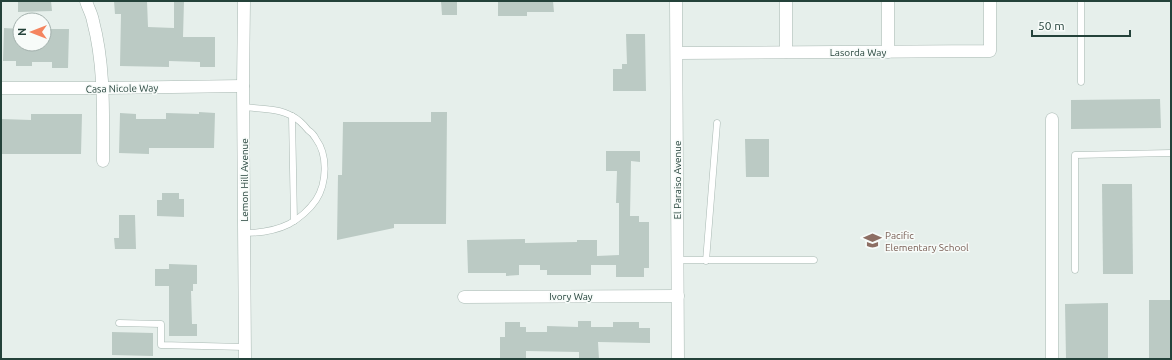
<svg xmlns="http://www.w3.org/2000/svg" width="1172" height="360" font-family="Ubuntu,sans-serif">
	<style>
		.building { fill: #bbcac4 }
		.lines { fill: none; stroke-linecap: round; stroke-linejoin: round }
		.service-casing { stroke: #a8b8b2; stroke-width: 7 }
		.minor-casing { stroke: #a8b8b2; stroke-width: 13 }
		.tertiary-casing { stroke: #a8b8b2; stroke-width: 13 }
		.service { stroke: #fff; stroke-width: 6 }
		.minor { stroke: #fff; stroke-width: 12 }
		.tertiary { stroke: #fff; stroke-width: 12 }
		.labels { text-anchor: middle; stroke-width: 3; stroke-linejoin: round; paint-order: stroke }
		.street-label { font-size: 10px; fill: #24423a; stroke: #f7fbf9 }
		.education-label { font-size: 10px; fill: #785e54; stroke: #f7fbf9; text-anchor: start }
	</style>
	<rect width="100%" height="100%" fill="#e6efeb"/>
	<!-- building -->
	<g class="building">
		<path d="M18 1H51L52 11 18 12Z"/>
		<path d="M114 1H147L148 27 174 28V1H184L183 37H215V67H200V62L169 61V67L120 66 121 14H115Z"/>
		<path d="M441 1H457V15H442Z"/>
		<path d="M498 1H553L554 12H527V16H498Z"/>
		<path d="M4 28 20 29V44H44V29H69L68 68H52V62H32V66H16V61H3Z"/>
		<path d="M626 34H645L646 91H613V69H622V64H627Z"/>
		<path d="M1160 99 1161 128 1071 129V100Z"/>
		<path d="M199 112 215 113 214 148H149V154L119 153 120 113 136 114V119H166V113L199 114Z"/>
		<path d="M431 112H447L446 224H394V228L337 240 338 175H342L343 122H431Z"/>
		<path d="M31 114H82L81 154H1V119L31 120Z"/>
		<path d="M745 139H769V177H746Z"/>
		<path d="M606 151H640V162L631 161 630 216H639V222H649V268H644V277H616V265H591V275H547V270H540V265H519V275L506 276V273H468L467 240 525 239V243L577 242V240H597V256L619 255V203H616L617 171H606Z"/>
		<path d="M1102 184H1132L1133 274H1103Z"/>
		<path d="M162 193H179V199H184V217L157 216V200H162Z"/>
		<path d="M119 215H135L136 249H115L114 238H119Z"/>
		<path d="M169 264 197 265V284H193V291H191L192 324H197V336H169V286H155V269H169Z"/>
		<rect x="1149" y="300" width="22" height="59"/>
		<path d="M1108 303V359H1066L1065 304Z"/>
		<path d="M578 321H591V327H613V322H639V328H650V343L598 342 599 359H579V352L526 351V359H500V337H505V322H520V327H526V332H547V326L578 327Z"/>
		<path d="M112 332 153 333V356L112 355Z"/>
	</g>
	<g class="lines">
		<defs>
			<g id="service">
				<path d="M1081 82V1"/>
				<path d="M244 107C259 109 278 108 292 116 298 119 304 125 308 130 311 132 314 135 316 139 328 155 327 183 316 200 310 209 299 219 289 224 275 231 260 233 244 233"/>
				<path d="M292 116 294 221"/>
				<path d="M678 260H814"/>
				<path d="M706 261 717 123"/>
				<path d="M1075 270V155L1171 153"/>
				<path d="M119 323 161 324V345L245 347"/>
			</g>
			<g id="minor">
				<path d="M86 1C88 8 92 14 93 21 105 66 103 115 103 161"/>
				<path d="M786 1V52"/>
				<path d="M888 1V52"/>
				<path d="M677 53 990 51V1"/>
				<path d="M1 88H102L243 86"/>
				<path d="M1052 119V359"/>
				<path d="M464 297 678 296"/>
			</g>
			<g id="tertiary">
				<path d="M244 1 243 86 245 359"/>
				<path d="M676 1 678 359"/>
			</g>
		</defs>
		<!-- service casing -->
		<use href="#service" class="service-casing"/>
		<!-- minor casing -->
		<use href="#minor" class="minor-casing"/>
		<!-- tertiary casing -->
		<use href="#tertiary" class="tertiary-casing"/>
		<!-- service -->
		<use href="#service" class="service"/>
		<!-- minor -->
		<use href="#minor" class="minor"/>
		<!-- tertiary -->
		<use href="#tertiary" class="tertiary"/>
	</g>
	<!-- icons -->
	<defs>
		<symbol id="school-bare" viewBox="-9 -9 18 18"><path d="M0-5L7-2L0 1L-7-2ZM-4 1L0 2.5L4 1V4Q0 6-4 4Z" fill="#8d6e63" stroke="#f7fbf9" stroke-width="2.5" paint-order="stroke"/></symbol>
	</defs>
	<g fill-rule="evenodd">
		<use href="#school-bare" x="860" y="228" width="25" height="25"/>
	</g>
	<g class="labels">
		<!-- street labels -->
		<g class="street-label">
			<text x="858" y="56">Lasorda Way</text>
			<text transform="translate(122 88) rotate(-1)" y="4">Casa Nicole Way</text>
			<text transform="translate(244 180) rotate(-90)" y="4">Lemon Hill Avenue</text>
			<text transform="translate(677 180) rotate(-90)" y="4">El Paraiso Avenue</text>
			<text x="571" y="300">Ivory Way</text>
		</g>
		<!-- education labels -->
		<g class="education-label">
			<text x="885" y="239">Pacific<tspan x="885" dy="12">Elementary School</tspan></text>
		</g>
	</g>
	<!-- border -->
	<rect width="1172" height="360" fill="none" stroke="#24423a" stroke-width="4"/>
	<!-- north arrow -->
	<g transform="translate(32 32) rotate(270)"><circle r="19" fill="#f7fbf9" stroke="#a3b1ad"/>
	<path d="M0-3L7 15L0 10L-7 15Z" fill="#f4845f"/>
	<text y="-6" font-size="11" font-weight="bold" text-anchor="middle" fill="#24423a">N</text>
	</g>
	<!-- scale -->
	<path d="M1032 30v6h98v-6" fill="none" stroke="#24423a" stroke-width="2"/>
	<text x="1038" y="30" font-size="12" fill="#24423a" stroke="#f7fbf9" stroke-width="3" paint-order="stroke">50 m</text>
</svg>
